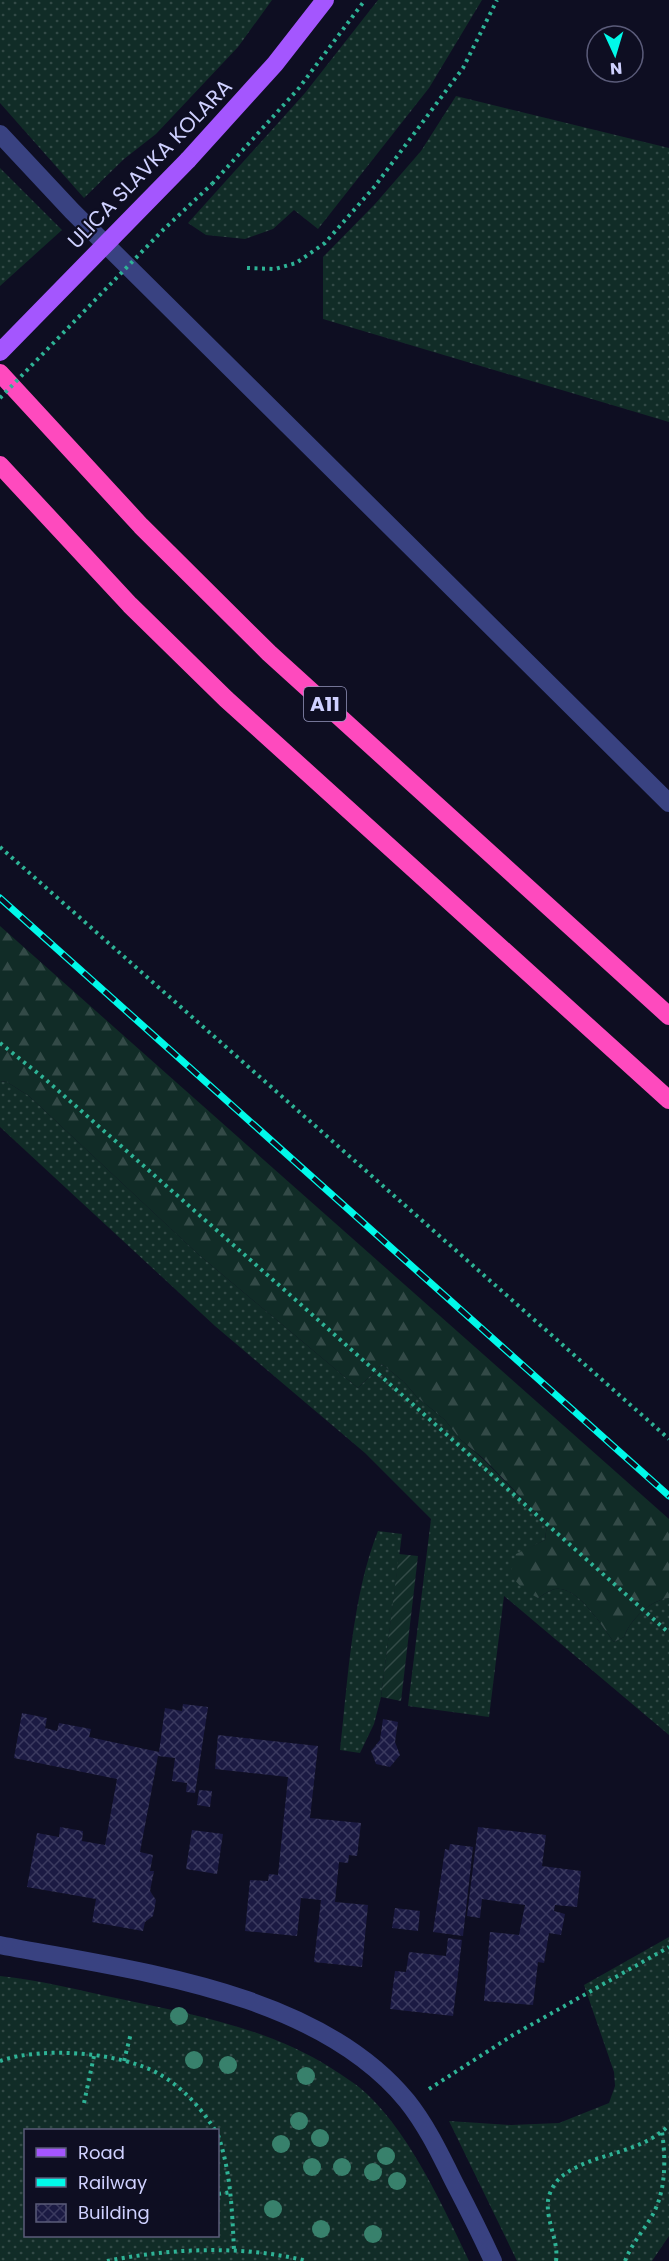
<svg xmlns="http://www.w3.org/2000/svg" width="669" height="2261" font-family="Poppins,sans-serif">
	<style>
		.grass { fill: url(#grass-dots); fill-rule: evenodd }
		.forest { fill: url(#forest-firs) }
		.garden { fill: url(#garden-furrows) }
		.building { fill: url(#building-cross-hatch) }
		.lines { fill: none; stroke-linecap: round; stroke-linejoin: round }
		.path { stroke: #2eb396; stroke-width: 4; stroke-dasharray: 3 4.5; stroke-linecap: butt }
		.minor { stroke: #394281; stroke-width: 18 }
		.major { stroke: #a456fe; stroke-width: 18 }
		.highway { stroke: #fe4abe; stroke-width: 18 }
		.rail-casing { stroke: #01f9e9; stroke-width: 7 }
		.rail { stroke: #0e0e22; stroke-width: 4.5; stroke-dasharray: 14; stroke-linecap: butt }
		.path-bridge { stroke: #2eb396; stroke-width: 4; stroke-dasharray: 3 4.5; stroke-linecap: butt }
		.major-bridge { stroke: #a456fe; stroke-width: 18 }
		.tree { fill: #38816c }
		.labels { text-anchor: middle; stroke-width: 4.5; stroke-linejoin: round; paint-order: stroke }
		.shield { fill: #0e0e22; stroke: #9596bd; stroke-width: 1.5 }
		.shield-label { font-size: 20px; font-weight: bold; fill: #cfd1ff }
		.street-label { font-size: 21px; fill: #cfd1ff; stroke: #0e0e22 }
	</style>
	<defs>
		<pattern id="grass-dots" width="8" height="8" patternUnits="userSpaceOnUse" patternTransform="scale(1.5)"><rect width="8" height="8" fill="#112c27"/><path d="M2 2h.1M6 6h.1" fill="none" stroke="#334a47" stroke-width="1.8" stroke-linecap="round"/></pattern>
		<pattern id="forest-firs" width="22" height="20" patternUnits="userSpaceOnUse" patternTransform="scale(1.5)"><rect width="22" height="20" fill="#112c27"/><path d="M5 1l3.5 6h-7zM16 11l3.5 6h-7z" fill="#334a47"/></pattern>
		<pattern id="garden-furrows" width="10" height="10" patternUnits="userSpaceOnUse" patternTransform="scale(1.5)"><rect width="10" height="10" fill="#112c27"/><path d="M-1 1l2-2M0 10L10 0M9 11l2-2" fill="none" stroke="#334a47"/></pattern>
		<pattern id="building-cross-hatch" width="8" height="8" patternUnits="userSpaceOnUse" patternTransform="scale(1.5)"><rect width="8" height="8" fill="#1b1a43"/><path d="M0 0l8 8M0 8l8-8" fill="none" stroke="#3b3a5f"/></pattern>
	</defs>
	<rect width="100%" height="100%" fill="#0e0e22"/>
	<!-- grass -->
	<g class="grass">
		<path d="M0 0H272L238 47 156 134 124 159 84 198 0 103Z"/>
		<path d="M378 0H482L429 88 318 229 294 210 273 229 245 239 206 235 188 223 305 93Z"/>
		<path d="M456 96 669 148V422L323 319V257L375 204 421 151Z"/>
		<path d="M0 168 62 230 0 286Z"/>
		<path d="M0 1081 7 1082 29 1096 199 1255 358 1388 382 1364 404 1382 417 1397 445 1420 460 1439 483 1459 547 1524 545 1540 516 1555 538 1598C543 1595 550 1590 555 1589 578 1585 602 1627 614 1642L624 1637C630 1620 650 1600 669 1598V1735L504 1596 489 1717 408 1706 431 1519 365 1453 215 1326 0 1127Z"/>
		<path d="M378 1531 402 1534 381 1697 374 1724 360 1753 340 1750C348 1680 352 1596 378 1531Z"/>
		<path d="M669 1937V2236L652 2261H517L449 2121 511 2125 559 2123 609 2103 615 2086 614 2072 584 1985Z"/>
		<path d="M0 1976C39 1980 78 1990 116 1998 190 2014 266 2027 331 2068 343 2076 357 2084 368 2095 411 2136 444 2208 469 2261H0ZM26 2130H218V2236H26Z"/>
	</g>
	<!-- forest -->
	<path class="forest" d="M0 926 669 1519V1598C650 1600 630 1620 624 1637L614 1642C602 1627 578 1585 555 1589 550 1590 543 1595 538 1598L524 1590 510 1575 516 1554 545 1540 547 1524 484 1459 460 1439 445 1420 417 1397 404 1382 382 1364 358 1388 199 1255 29 1096 7 1082 0 1081Z"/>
	<!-- garden -->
	<path class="garden" d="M399 1554 418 1556 401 1701 381 1697Z"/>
	<!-- building -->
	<g class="building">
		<path d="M183 1704 208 1707 195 1793 186 1792 187 1783 172 1781 175 1758 158 1756 140 1852 153 1855 150 1871H154L150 1891 156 1900 153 1916 145 1922 143 1931 92 1922 96 1899 27 1887 37 1833 59 1837 60 1827 83 1831 82 1841 105 1845 117 1779 14 1758 22 1713 47 1718 45 1728 57 1731 59 1723 91 1729 89 1737 159 1752 165 1708 182 1711Z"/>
		<path d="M383 1719 398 1722 395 1742 400 1755 390 1767 376 1764 371 1751 380 1740Z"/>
		<path d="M218 1735 318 1746 310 1818 361 1823 357 1856 349 1855 348 1863 339 1862 335 1902 368 1905 362 1967 314 1962 321 1900 301 1898 297 1936 245 1931 250 1880 268 1881 269 1874 278 1875 288 1777 215 1769Z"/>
		<path d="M199 1790 212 1791 210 1807 197 1805Z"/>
		<path d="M478 1827 546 1835 542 1866 581 1871 577 1907 555 1905 554 1911 565 1914 561 1935 549 1933 544 1963 538 1962 533 2005 484 2001 490 1932 519 1935 525 1905 482 1899 480 1918 467 1916Z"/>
		<path d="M192 1830 223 1834 217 1874 186 1869Z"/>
		<path d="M450 1844 473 1847 463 1936 433 1932 445 1849 449 1850Z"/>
		<path d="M395 1908 420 1911 418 1931 392 1928Z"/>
		<path d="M448 1938 462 1940 453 2016 390 2009 395 1971 406 1972 409 1952 446 1956Z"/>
	</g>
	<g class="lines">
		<!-- path -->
		<g class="path">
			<path d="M212 184 299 88 365 0"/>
			<path d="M247 268 275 269 296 263 325 243 375 186 463 68 497 0"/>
			<path d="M0 847 669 1439"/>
			<path d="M0 1043 45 1079 289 1294 669 1633"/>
			<path d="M0 2061C42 2046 122 2052 161 2075 184 2089 201 2108 215 2130"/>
			<path d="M124 2061 131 2033"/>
			<path d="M429 2089 513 2035 669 1947"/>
			<path d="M84 2103 94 2056"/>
			<path d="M218 2135C231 2173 232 2210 234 2250"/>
			<path d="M218 2194 232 2192"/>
			<path d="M107 2261C172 2248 243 2245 307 2261"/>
			<path d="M556 2261C559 2241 546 2222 548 2201 549 2193 554 2183 561 2177 592 2152 640 2155 669 2125"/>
			<path d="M625 2261C631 2245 643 2231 652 2216 666 2191 666 2160 662 2132"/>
		</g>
		<!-- minor -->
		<g class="minor">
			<path d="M0 134 72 211 669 803"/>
			<path d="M0 1945C133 1971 316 1990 407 2101 427 2126 441 2156 455 2184 468 2209 481 2235 493 2261"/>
		</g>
		<!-- major -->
		<path class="major" d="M188 160 275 64 325 0"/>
		<!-- highway -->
		<g class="highway">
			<path d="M0 373 141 526 269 653 669 1016"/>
			<path d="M0 465 130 605 226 699 669 1100"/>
		</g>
		<defs>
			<path id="rail" d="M0 898 669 1496"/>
		</defs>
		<!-- rail casing -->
		<use href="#rail" class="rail-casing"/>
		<!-- rail -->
		<use href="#rail" class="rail"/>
		<!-- path-bridge -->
		<path class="path-bridge" d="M0 398 163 230 212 184"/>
		<!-- major-bridge -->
		<path class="major-bridge" d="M0 352 188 160"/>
	</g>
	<!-- trees -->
	<g class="tree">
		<circle cx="179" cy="2016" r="9"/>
		<circle cx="194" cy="2060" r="9"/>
		<circle cx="228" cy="2065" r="9"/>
		<circle cx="306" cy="2076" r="9"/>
		<circle cx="299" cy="2121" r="9"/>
		<circle cx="320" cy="2138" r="9"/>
		<circle cx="281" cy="2144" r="9"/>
		<circle cx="386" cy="2156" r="9"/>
		<circle cx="312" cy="2167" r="9"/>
		<circle cx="342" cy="2167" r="9"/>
		<circle cx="373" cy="2172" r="9"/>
		<circle cx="397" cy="2181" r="9"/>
		<circle cx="273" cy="2209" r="9"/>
		<circle cx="321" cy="2229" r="9"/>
		<circle cx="373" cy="2234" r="9"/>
	</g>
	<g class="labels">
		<!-- shield labels -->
		<rect class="shield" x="304" y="687" width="42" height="34" rx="4.5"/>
		<g class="shield-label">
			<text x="325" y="711">A11</text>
		</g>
		<!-- street labels -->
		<g class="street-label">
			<text transform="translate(150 164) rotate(-46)" y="7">ULICA SLAVKA KOLARA</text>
		</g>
	</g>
	<!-- legend -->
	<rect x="24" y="2129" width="195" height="108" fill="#0e0e22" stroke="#5b5c7a" stroke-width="1.5"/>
	<rect x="36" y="2148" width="30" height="9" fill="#a456fe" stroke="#5b5c7a" stroke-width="1.5"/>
	<text x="78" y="2159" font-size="18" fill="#cfd1ff">Road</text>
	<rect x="36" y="2178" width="30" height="9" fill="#01f9e9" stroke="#5b5c7a" stroke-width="1.5"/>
	<text x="78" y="2189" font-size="18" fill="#cfd1ff">Railway</text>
	<rect x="36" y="2204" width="30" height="18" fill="url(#building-cross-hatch)" stroke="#5b5c7a" stroke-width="1.5"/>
	<text x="78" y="2219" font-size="18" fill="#cfd1ff">Building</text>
	<!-- north arrow -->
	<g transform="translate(615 54) rotate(176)"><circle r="28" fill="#0e0e22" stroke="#5b5c7a" stroke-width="1.5"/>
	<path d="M0-4.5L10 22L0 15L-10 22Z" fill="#01f9e9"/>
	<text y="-9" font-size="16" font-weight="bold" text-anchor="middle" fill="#cfd1ff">N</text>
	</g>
</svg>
